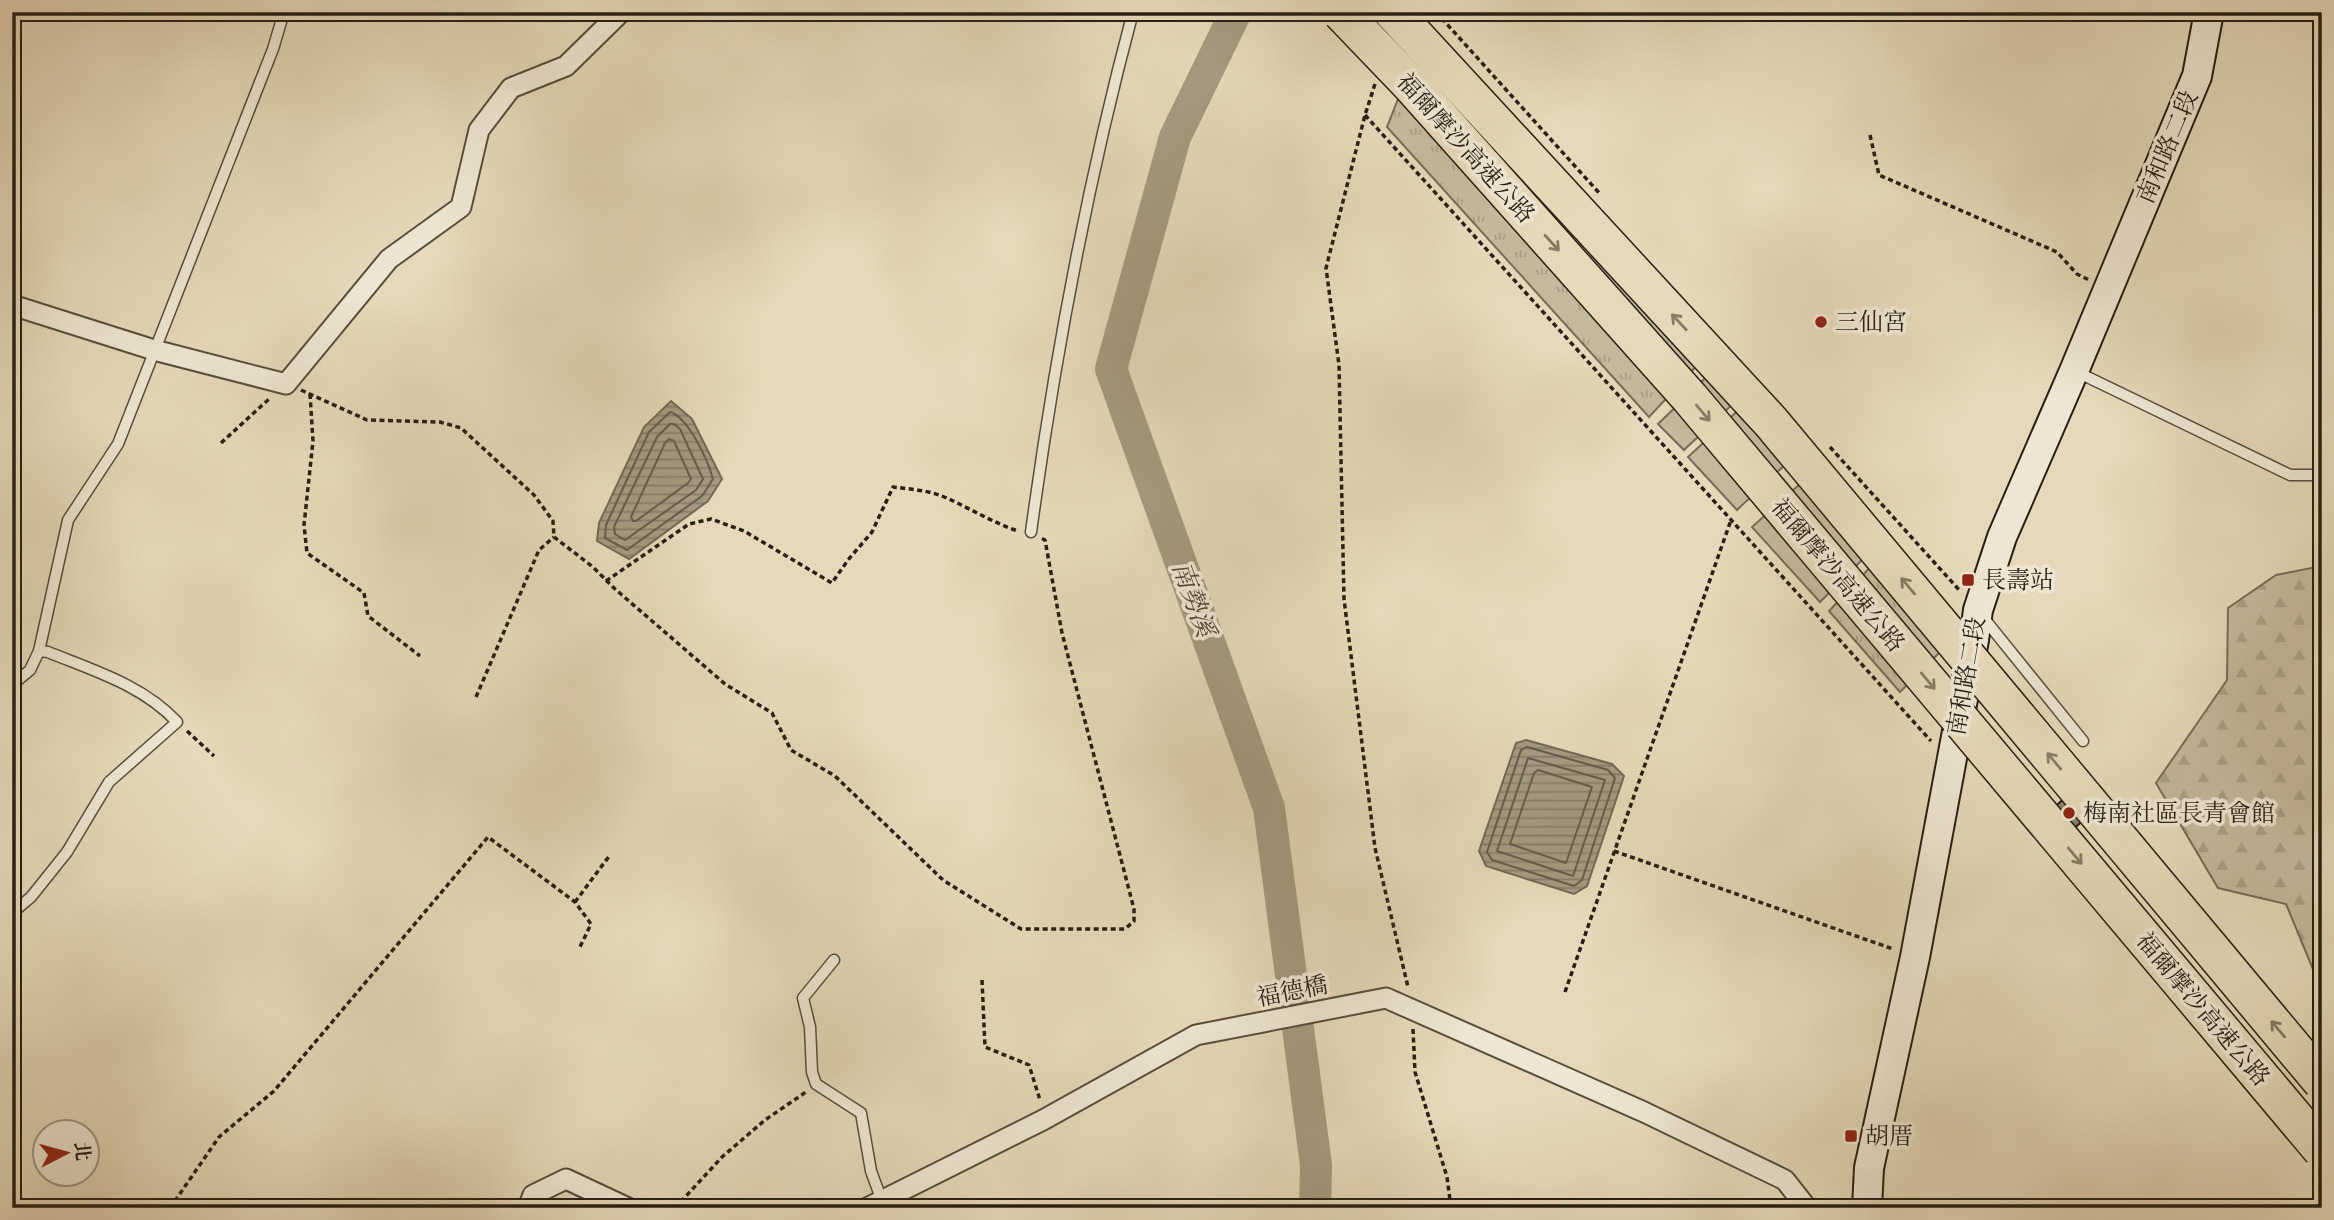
<svg xmlns="http://www.w3.org/2000/svg" width="2334" height="1220" font-family="'Libre Bodoni','Noto Serif TC',serif">
	<style>
		.grass { fill: url(#grass-tufts); stroke: #766c59; stroke-width: 2 }
		.forest { fill: url(#forest-firs); stroke: #766c59; stroke-width: 2 }
		.pitch { fill: #c5b99d; stroke: #766c59; stroke-width: 2 }
		.water { fill: url(#water-rules); stroke: #736956; stroke-width: 2 }
		.lines { fill: none; stroke-linecap: round; stroke-linejoin: round }
		.shore { stroke: #665c4b; stroke-width: 2 }
		.river { stroke: #a59a81; stroke-width: 32 }
		.building { fill: #8a806a; stroke: #281f15; stroke-width: 2 }
		.lane-casing { stroke: #574e3e; stroke-width: 13 }
		.street-casing { stroke: #574e3e; stroke-width: 23 }
		.secondary-casing { stroke: #281f15; stroke-width: 32 }
		.path { stroke: #281f15; stroke-width: 3.5; stroke-dasharray: 5 3.5; stroke-linecap: butt }
		.lane { stroke: #eee6d2; stroke-width: 10 }
		.street { stroke: #eee6d2; stroke-width: 19 }
		.secondary { stroke: #eee6d2; stroke-width: 28 }
		.highway-bridge-casing { stroke: #281f15; stroke-width: 40; stroke-linecap: butt }
		.highway-bridge { stroke: #e5d9b9; stroke-width: 37 }
		.oneway { stroke: #867c67 }
		.poi-dot { fill: #8f2418; stroke: #eee6d2; stroke-width: 2.5 }
		.labels { text-anchor: middle; stroke-width: 7; stroke-linejoin: round; paint-order: stroke }
		.street-label { font-size: 24px; fill: #281f15; stroke: #eee6d2 }
		.poi-label { font-size: 24px; fill: #281f15; stroke: #eee6d2; text-anchor: start }
		.water-label { font-size: 26px; font-style: italic; fill: #544a3b; stroke: #eee6d2 }
	</style>
	<defs>
		<pattern id="grass-tufts" width="24" height="20" patternUnits="userSpaceOnUse" patternTransform="scale(1.75)"><rect width="24" height="20" fill="#c5b99d"/><path d="M3 7l-1-3M5 7V3M7 7l1-3M15 17l-1-3M17 17v-4M19 17l1-3" fill="none" stroke="#a99f86"/></pattern>
		<pattern id="forest-firs" width="22" height="20" patternUnits="userSpaceOnUse" patternTransform="scale(1.75)"><rect width="22" height="20" fill="#c5b99d"/><path d="M5 1l3.5 6h-7zM16 11l3.5 6h-7z" fill="#a99f86"/></pattern>
		<pattern id="water-rules" width="6" height="5" patternUnits="userSpaceOnUse" patternTransform="scale(1.75)"><rect width="6" height="5" fill="#a59a81"/><path d="M0 2.5h6" fill="none" stroke="#867d68"/></pattern>
	</defs>
	<rect width="100%" height="100%" fill="#e5d9b9"/>
	<filter id="stains"><feTurbulence type="fractalNoise" baseFrequency=".00286" numOctaves="4"/><feColorMatrix values="0 0 0 0 .2 0 0 0 0 .09 0 0 0 0 .02 0 0 0 .5 -.17"/></filter>
	<radialGradient id="worn" r=".72"><stop offset=".6" stop-color="#630" stop-opacity="0"/><stop offset="1" stop-color="#630" stop-opacity=".3"/></radialGradient>
	<!-- grass -->
	<g class="grass">
		<path d="M1428 23 1718 343 1649 417 1387 127Z"/>
		<path d="M1892 544 1966 626 1900 692 1829 611Z"/>
	</g>
	<!-- forest -->
	<path class="forest" d="M2322 566V991L2286 904 2218 888 2156 783 2227 680 2228 608 2276 575Z"/>
	<!-- pitch -->
	<g class="pitch">
		<path d="M1729 355 1755 383 1684 450 1658 424Z"/>
		<path d="M1760 390 1807 444 1737 510 1688 457Z"/>
		<path d="M1820 466 1885 537 1820 602 1752 527Z"/>
	</g>
	<!-- water -->
	<g class="water">
		<path d="M671 401 692 419 722 479 708 501 629 559 597 541 599 523 644 427Z"/>
		<path d="M1526 740 1612 764 1624 776 1587 886 1574 894 1486 866 1479 851 1516 743Z"/>
	</g>
	<g class="lines">
		<!-- shore -->
		<g class="shore">
			<path d="M670 412C689 418 708 461 713 479L702 496 627 550 605 538 606 525 649 432Z"/>
			<path d="M670 424H674L680 429 703 479 696 490 625 540 615 534 614 527 657 437Z"/>
			<path d="M669 439 674 441 691 479 688 483 636 521H633L631 517 665 443Z"/>
			<path d="M1527 747 1608 770 1615 778 1582 880 1574 886 1492 860 1487 852 1521 750Z"/>
			<path d="M1528 758 1605 780 1573 876 1497 851Z"/>
			<path d="M1538 770 1592 787 1566 863 1510 844 1534 773Z"/>
		</g>
		<!-- river -->
		<path class="river" d="M1236 12 1175 137 1111 369 1269 808 1316 1165 1315 1208"/>
	</g>
	<!-- building -->
	<path class="building" d="M2072 791 2092 812 2066 836 2046 815Z"/>
	<g class="lines">
		<defs>
			<g id="lane">
				<path d="M2075 371 2290 475H2322"/>
				<path d="M1031 532C1055 356 1087 184 1133 12"/>
				<path d="M1982 616 2083 741"/>
				<path d="M12 685 30 670 39 651 68 520 118 444 273 49 284 12"/>
				<path d="M12 913 31 897 67 852 109 782 177 722C143 685 92 670 48 652L39 651"/>
				<path d="M834 960 803 998 810 1027 812 1072 816 1084 861 1113 871 1171 882 1201"/>
			</g>
			<g id="street">
				<path d="M12 305 154 350 286 384 389 259 461 207 479 130 511 88 566 66 621 12"/>
				<path d="M528 1208 533 1195 566 1179 628 1208"/>
				<path d="M867 1208 1043 1120 1196 1035 1386 998 1644 1112 1785 1180 1807 1208"/>
			</g>
			<path id="secondary" d="M1867 1208 1869 1168 1915 957 1974 640 1978 610 2002 537 2074 371 2197 76 2209 12"/>
		</defs>
		<!-- lane casing -->
		<use href="#lane" class="lane-casing"/>
		<!-- street casing -->
		<use href="#street" class="street-casing"/>
		<!-- secondary casing -->
		<use href="#secondary" class="secondary-casing"/>
		<!-- path -->
		<g class="path">
			<path d="M1436 12 1601 195"/>
			<path d="M1375 84 1365 115 1326 268 1339 365 1344 599 1375 848 1408 987"/>
			<path d="M1365 115 1931 741"/>
			<path d="M1870 135 1879 175 2057 252 2077 274 2089 280"/>
			<path d="M301 390 367 420 440 422 461 428 534 495 553 521 554 537 593 567 615 589 725 684 772 713 791 750 835 776 943 880 1021 929H1125L1134 921V909L1062 633 1045 540 1041 538"/>
			<path d="M310 394 313 441 304 525 307 553 364 593 368 616 420 656"/>
			<path d="M221 443 269 399"/>
			<path d="M1830 447 1961 592"/>
			<path d="M606 581 689 524 711 519 744 531 832 583 848 560 872 532 893 487C909 489 926 490 942 496 968 507 991 522 1018 531"/>
			<path d="M476 697 539 550 554 537"/>
			<path d="M187 731 214 756"/>
			<path d="M1614 851 1893 949"/>
			<path d="M575 902 610 855"/>
			<path d="M982 980 985 1047 1029 1065 1040 1100"/>
			<path d="M1565 992 1731 520"/>
			<path d="M1413 1029 1415 1072 1447 1177 1451 1208"/>
			<path d="M170 1208 219 1137 274 1091 488 837 575 902 591 924 579 949"/>
			<path d="M675 1208 722 1157 765 1120 806 1092"/>
		</g>
		<!-- lane -->
		<use href="#lane" class="lane"/>
		<!-- street -->
		<use href="#street" class="street"/>
		<!-- secondary -->
		<use href="#secondary" class="secondary"/>
		<defs>
			<g id="highway-bridge">
				<path d="M1341 12 1411 85 1690 398 2322 1150"/>
				<path d="M1393 12 1771 422 2322 1082"/>
			</g>
		</defs>
		<!-- highway-bridge casing -->
		<use href="#highway-bridge" class="highway-bridge-casing"/>
		<!-- highway-bridge -->
		<use href="#highway-bridge" class="highway-bridge"/>
	</g>
	<!-- one-way arrows -->
	<defs><path id="oneway-shaft" d="M-6 0H5M1.5-3L5.5 0L1.5 3" fill="none" stroke-width="1.6" stroke-linecap="round" stroke-linejoin="round" transform="scale(1.75)"/></defs>
	<g class="oneway">
		<use href="#oneway-shaft" transform="translate(1552 243) rotate(48)"/>
		<use href="#oneway-shaft" transform="translate(1679 322) rotate(-133)"/>
		<use href="#oneway-shaft" transform="translate(1703 413) rotate(50)"/>
		<use href="#oneway-shaft" transform="translate(1908 586) rotate(-130)"/>
		<use href="#oneway-shaft" transform="translate(1928 681) rotate(50)"/>
		<use href="#oneway-shaft" transform="translate(2054 761) rotate(-130)"/>
		<use href="#oneway-shaft" transform="translate(2075 856) rotate(50)"/>
		<use href="#oneway-shaft" transform="translate(2278 1029) rotate(-130)"/>
	</g>
	<!-- markers -->
	<g class="poi-dot">
		<circle cx="1821" cy="322" r="7"/>
		<rect x="1961" y="573" width="14" height="14" rx="3.5"/>
		<circle cx="2069" cy="813" r="7"/>
		<rect x="1844" y="1129" width="14" height="14" rx="3.5"/>
	</g>
	<g class="labels">
		<!-- street labels -->
		<g class="street-label">
			<text transform="translate(2167 147) rotate(-67)" y="8">南和路二段</text>
			<text transform="translate(1466 148) rotate(48)" y="8">福爾摩沙高速公路</text>
			<text transform="translate(1838 575) rotate(50)" y="8">福爾摩沙高速公路</text>
			<text transform="translate(1966 676) rotate(-80)" y="8">南和路二段</text>
			<text transform="translate(1292 991) rotate(-11)" y="8">福德橋</text>
			<text transform="translate(2203 1009) rotate(50)" y="8">福爾摩沙高速公路</text>
		</g>
		<!-- poi labels -->
		<g class="poi-label">
			<text x="1835" y="330">三仙宮</text>
			<text x="1982" y="588">長壽站</text>
			<text x="2083" y="821">梅南社區長青會館</text>
			<text x="1865" y="1144">胡厝</text>
		</g>
		<!-- water labels -->
		<g class="water-label">
			<text transform="translate(1194 599) rotate(70)" y="9">南勢溪</text>
		</g>
	</g>
	<!-- margin -->
	<rect width="2334" height="1220" fill="none" stroke="#e5d9b9" stroke-width="42"/>
	<rect x="14" y="14" width="2306" height="1192" fill="none" stroke="#281f15" stroke-width="3.5"/>
	<rect x="21" y="21" width="2292" height="1178" fill="none" stroke="#281f15" stroke-width="2"/>
	<!-- north arrow -->
	<g transform="translate(66 1153) rotate(84)"><circle r="33" fill="#eee6d2" stroke="#9f9686" stroke-width="2"/>
	<path d="M0-5L12 26L0 18L-12 26Z" fill="#8f2418"/>
	<text y="-10" font-size="19" font-weight="bold" text-anchor="middle" fill="#281f15">北</text>
	</g>
	<rect width="100%" height="100%" filter="url(#stains)"/>
	<rect width="100%" height="100%" fill="url(#worn)"/>
</svg>
